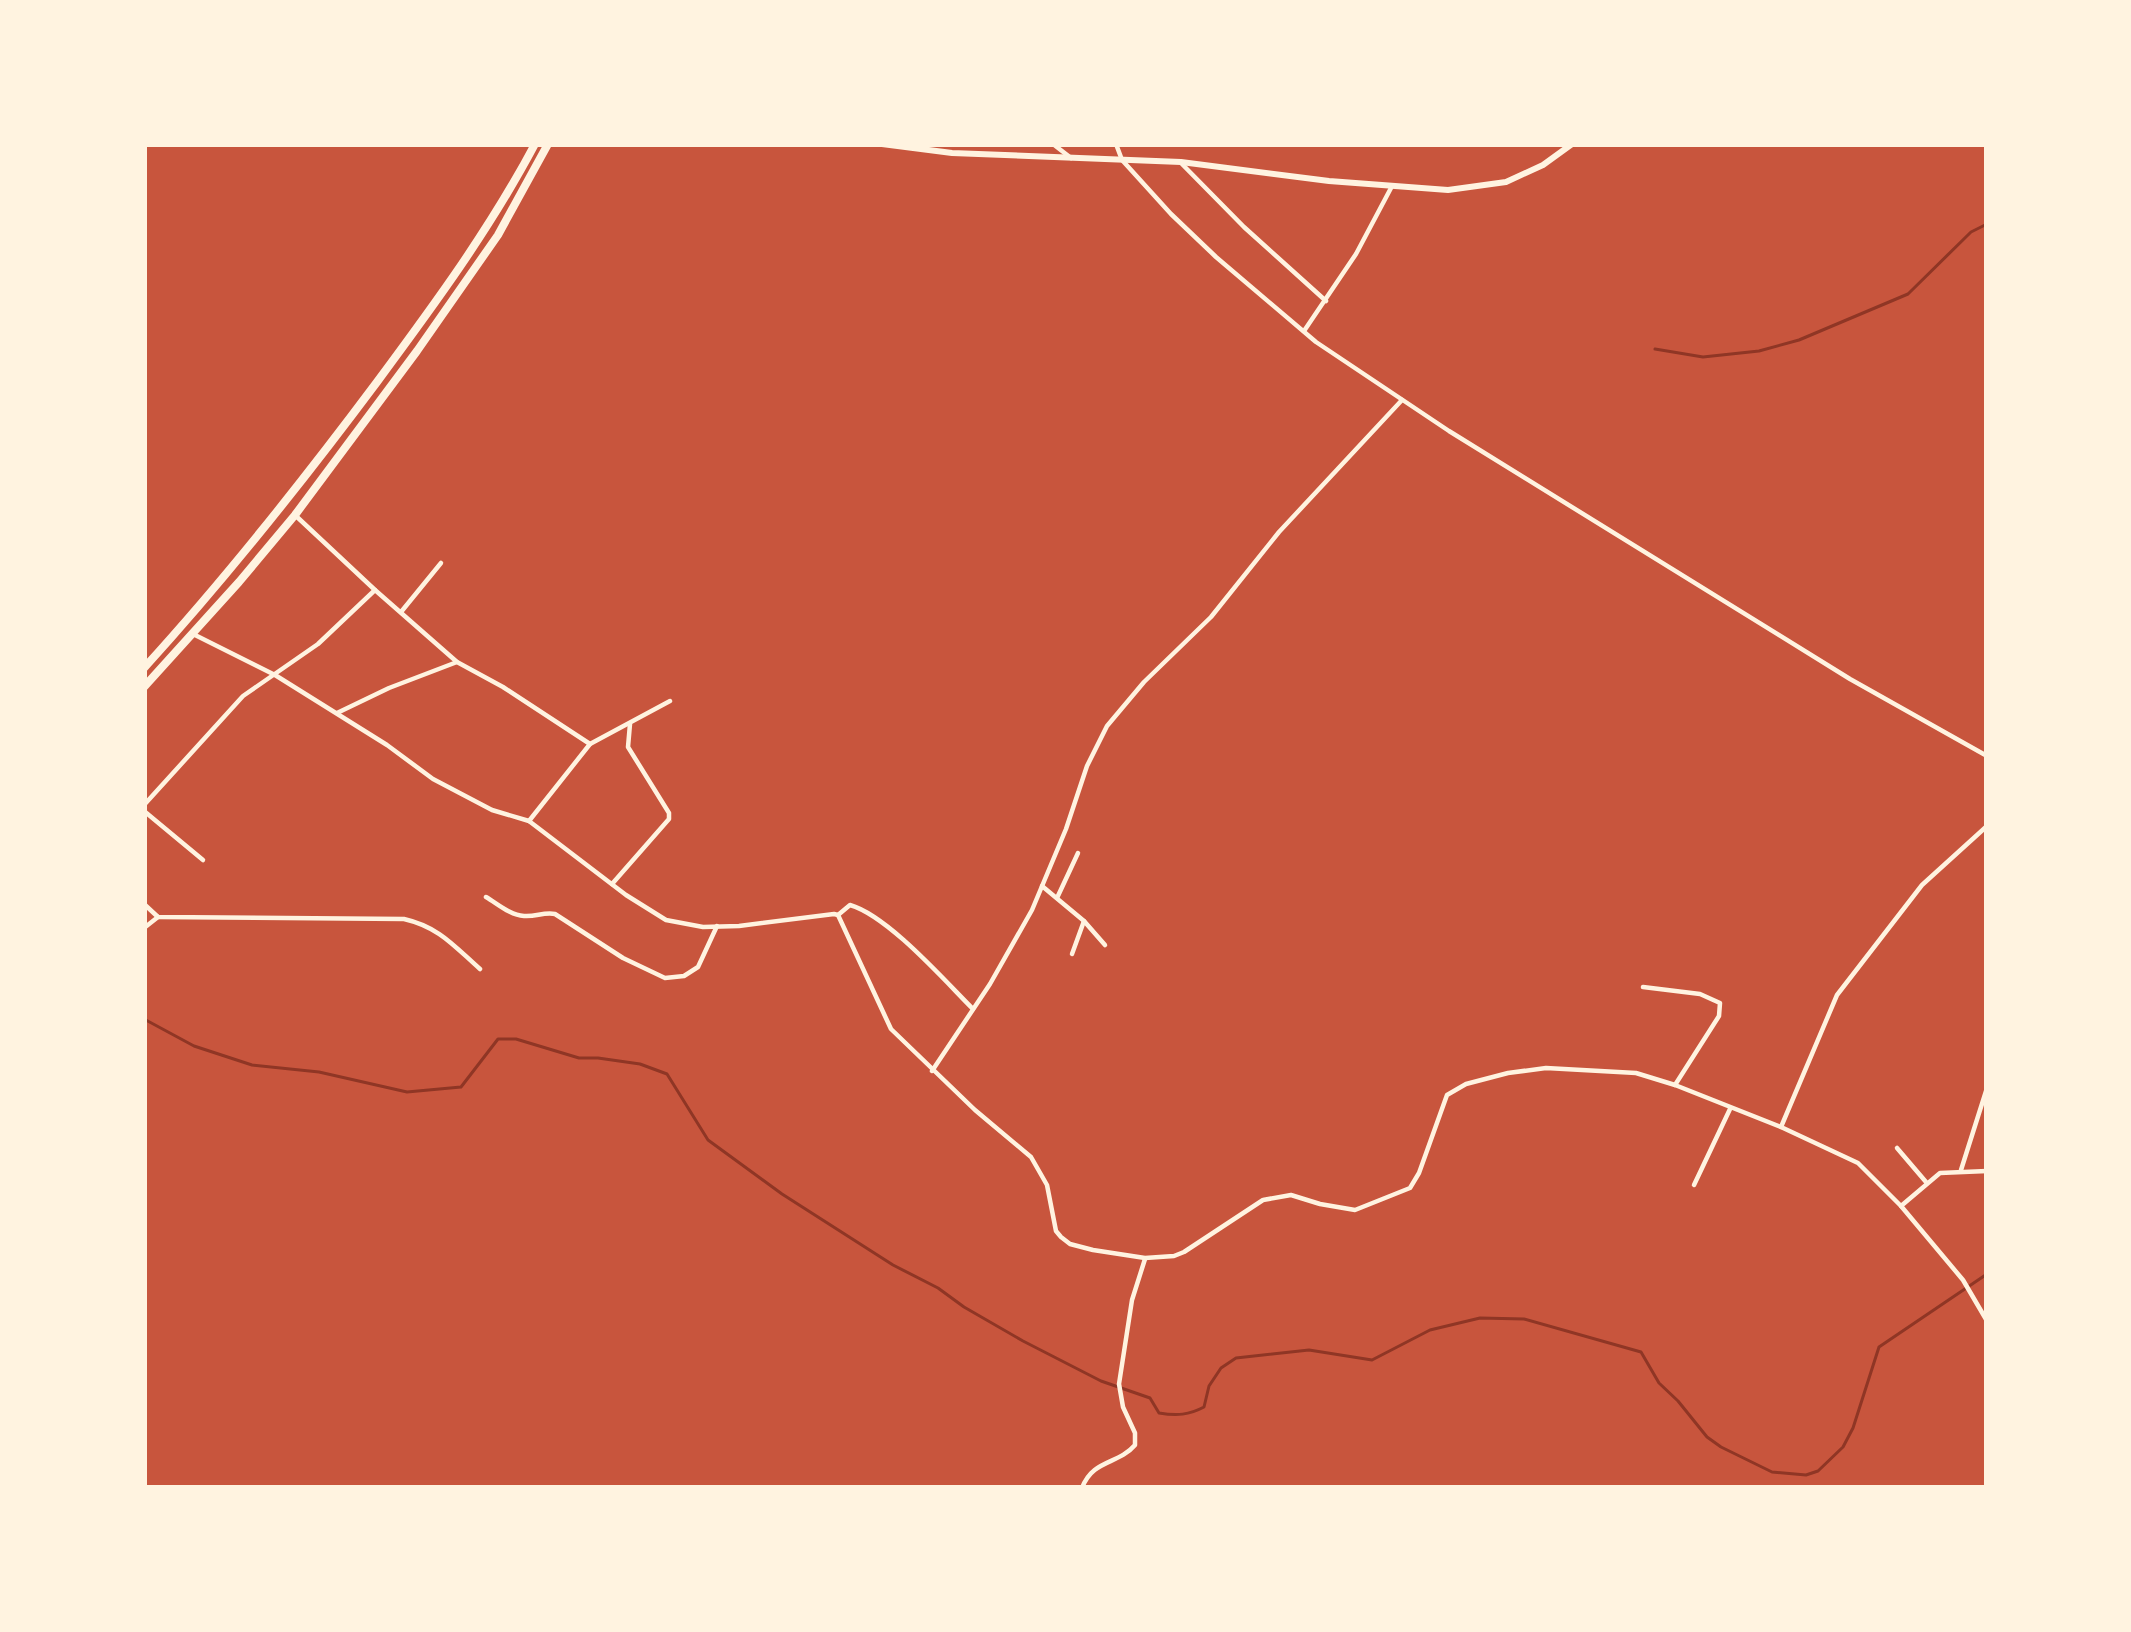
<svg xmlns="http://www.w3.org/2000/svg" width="2131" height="1632" font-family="'Archivo Narrow',sans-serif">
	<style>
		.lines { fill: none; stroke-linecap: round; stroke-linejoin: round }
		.stream { stroke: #8f3625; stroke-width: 3 }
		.minor { stroke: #fff3e0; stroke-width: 4.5 }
		.tertiary { stroke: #fff3e0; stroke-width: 6 }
		.trunk { stroke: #fff3e0; stroke-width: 8 }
	</style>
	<rect width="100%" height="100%" fill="#c8553d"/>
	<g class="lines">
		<!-- stream -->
		<g class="stream">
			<path d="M1655 349 1703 357 1759 351 1799 340 1908 294 1971 232 1987 224"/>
			<path d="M144 1019 194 1046 252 1065 319 1072 407 1092 461 1087 498 1039H516L579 1058H598L640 1064 667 1074 708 1140 782 1194 893 1265 938 1288 964 1307 1023 1341 1101 1381 1150 1398 1159 1413C1177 1416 1189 1415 1204 1407L1209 1386 1221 1368 1236 1358 1309 1350 1372 1360 1430 1330 1480 1318 1524 1319 1641 1352 1659 1383 1678 1401 1707 1437 1721 1447 1772 1472 1806 1475 1818 1471 1843 1447 1853 1428 1879 1347 1987 1274"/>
		</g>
		<!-- minor -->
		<g class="minor">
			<path d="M1053 144 1071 158"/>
			<path d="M1116 144 1122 160 1171 214 1216 257 1316 342 1449 431 1850 679 1987 756"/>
			<path d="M1182 164 1244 227 1326 301"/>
			<path d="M1304 331 1356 254 1391 188"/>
			<path d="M296 516 375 590"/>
			<path d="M401 612 441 563"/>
			<path d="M193 634 275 675 387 745 433 779 492 810 529 821 626 895 666 920 703 927 739 926 834 914 838 915 891 1029 975 1110 1031 1157 1047 1185 1056 1231 1061 1237 1070 1244 1093 1250 1145 1258 1174 1256 1184 1252 1263 1200 1291 1195 1320 1204 1355 1210 1410 1188 1419 1173 1447 1095 1466 1084 1508 1073 1546 1068 1636 1073 1675 1085 1781 1127 1858 1163 1901 1206 1963 1280 1987 1321"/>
			<path d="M337 713 389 688 457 662"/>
			<path d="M144 805 243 696 318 644 375 590 457 662 503 687 590 744"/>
			<path d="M144 811 203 860"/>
			<path d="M529 821 590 744 670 701"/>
			<path d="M612 884 669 819V813L628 747 630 724"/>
			<path d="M1042 886 1084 921 1105 945"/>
			<path d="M486 897C498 904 510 915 524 916 536 917 543 912 555 914L623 958 665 978 684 976 698 967 717 926"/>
			<path d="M1057 898 1078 853"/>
			<path d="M144 904 158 917 404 919C439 927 454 946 480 969"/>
			<path d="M838 915 850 905C888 916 944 980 973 1009"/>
			<path d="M144 928 158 917"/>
			<path d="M1072 954 1084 921"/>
			<path d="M1643 987 1700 994 1720 1003 1719 1016 1675 1085"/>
			<path d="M932 1071 990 984 1032 910 1066 829 1087 766 1107 726 1144 682 1211 617 1279 532 1402 400"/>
			<path d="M1781 1127 1837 995 1922 885 1987 826"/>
			<path d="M1897 1148 1926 1182"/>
			<path d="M1961 1170 1987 1088"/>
			<path d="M1694 1185 1730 1109"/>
			<path d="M1901 1206 1940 1173 1987 1171"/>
			<path d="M1082 1488C1093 1459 1118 1465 1135 1445V1433L1123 1407 1119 1384 1132 1300 1145 1259"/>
		</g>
		<!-- tertiary -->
		<path class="tertiary" d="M882 144 952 153 1181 162 1329 181 1448 190 1506 182 1543 165 1572 144"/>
		<!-- trunk -->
		<g class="trunk">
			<path d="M144 668C227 577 303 481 377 382 434 305 490 229 535 144"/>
			<path d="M144 687 239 582 295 515 417 351 498 235 548 144"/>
		</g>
	</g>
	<!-- border -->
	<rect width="2131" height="1632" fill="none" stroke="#fff3e0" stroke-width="294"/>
</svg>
